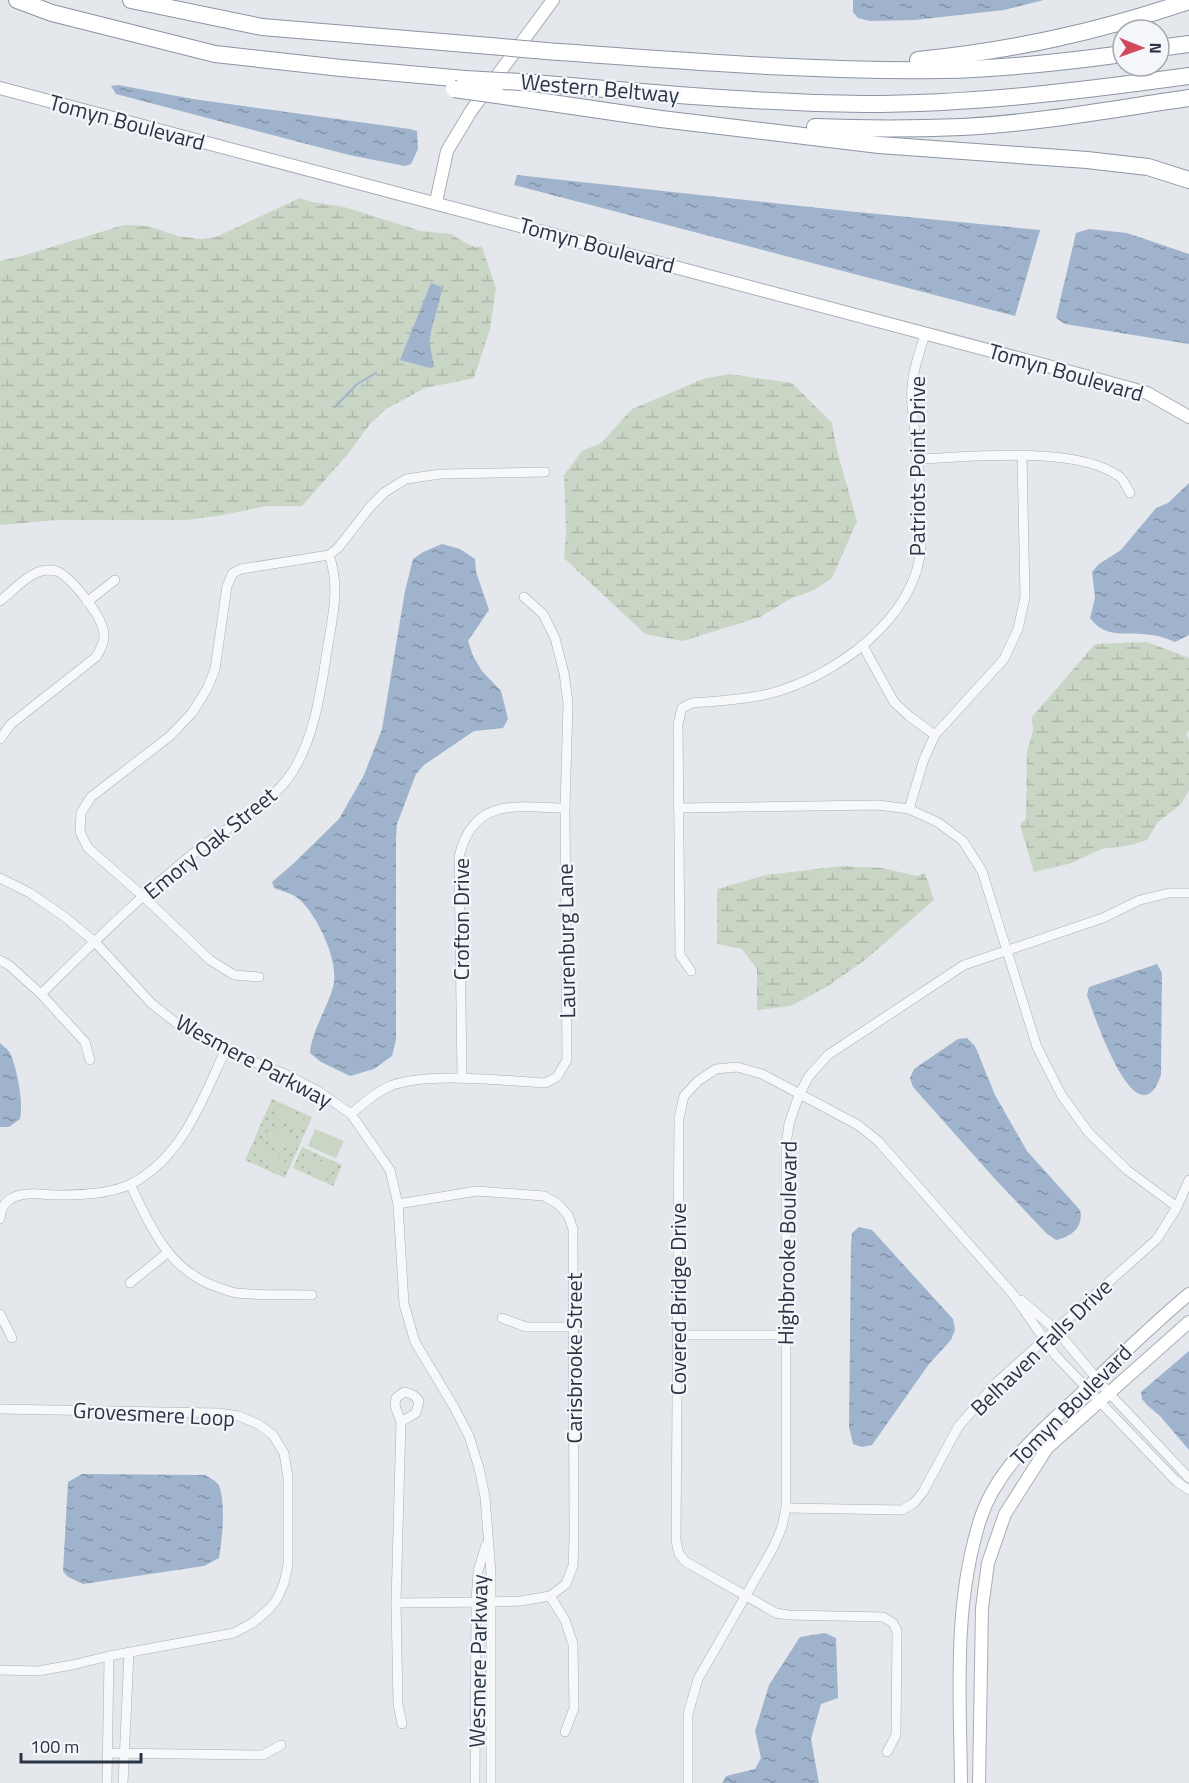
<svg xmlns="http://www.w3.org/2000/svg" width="1189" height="1783" font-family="'Titillium Web',sans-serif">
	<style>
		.grass { fill: url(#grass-dots) }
		.wetland { fill: url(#wetland-marsh) }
		.pitch { fill: #c9d6c5 }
		.water { fill: url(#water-ripples) }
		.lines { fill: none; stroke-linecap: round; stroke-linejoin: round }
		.stream { stroke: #9fb4cc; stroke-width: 2 }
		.street-casing { stroke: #a9aeb7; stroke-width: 10 }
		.secondary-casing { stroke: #a9aeb7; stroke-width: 14 }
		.highway-casing { stroke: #8b94a3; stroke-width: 18 }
		.street { stroke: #f7f8fa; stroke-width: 9 }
		.secondary { stroke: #fff; stroke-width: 12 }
		.highway { stroke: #fff; stroke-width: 16 }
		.highway-bridge-casing { stroke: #8b94a3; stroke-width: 18; stroke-linecap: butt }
		.highway-bridge { stroke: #fff; stroke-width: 16 }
		.labels { text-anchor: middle; stroke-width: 4.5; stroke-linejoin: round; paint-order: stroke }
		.street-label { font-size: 22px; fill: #2b3445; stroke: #f4f6f9 }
	</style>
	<defs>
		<pattern id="grass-dots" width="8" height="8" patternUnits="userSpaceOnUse" patternTransform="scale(1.5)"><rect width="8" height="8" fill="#c9d6c5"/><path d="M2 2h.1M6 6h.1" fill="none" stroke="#adb8ab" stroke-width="1.8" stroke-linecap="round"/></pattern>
		<pattern id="wetland-marsh" width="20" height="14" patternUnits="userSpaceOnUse" patternTransform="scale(1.5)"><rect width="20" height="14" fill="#c9d6c5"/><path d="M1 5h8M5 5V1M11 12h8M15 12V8" fill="none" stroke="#adb8ab"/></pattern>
		<pattern id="water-ripples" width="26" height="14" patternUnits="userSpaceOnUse" patternTransform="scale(1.5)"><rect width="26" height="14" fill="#9fb4cc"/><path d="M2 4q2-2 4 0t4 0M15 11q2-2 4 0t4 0" fill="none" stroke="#8293a7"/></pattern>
	</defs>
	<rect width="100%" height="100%" fill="#e4e7ec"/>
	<!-- grass -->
	<g class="grass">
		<path d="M272 1099 312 1117 285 1178 245 1160Z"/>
		<path d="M302 1147 342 1165 333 1186 293 1168Z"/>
	</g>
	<!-- wetland -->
	<g class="wetland">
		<path d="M300 198 312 202 344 207 421 231 451 234 471 246 482 247 496 288 490 329 474 378 425 388 386 409 370 424 347 455 302 506H266L223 515 187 520H56L0 525V261L22 256 124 225 148 226 178 236 200 239 216 237Z"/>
		<path d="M729 374 792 383 832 423 837 451 857 521 832 578 814 590 790 599 760 617 683 641 645 634 564 558 566 531 564 475 582 451 601 443 632 409 703 379Z"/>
		<path d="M1147 642 1189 658V730L1186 733 1189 740V790L1181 804 1158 822 1147 840 1131 845 1101 849 1072 863 1034 872 1020 825 1026 818 1027 752 1033 730 1032 717 1095 644Z"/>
		<path d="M842 866 882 868 917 876 925 873 934 900 865 960 828 986 791 1006 757 1010V969L742 949 717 944V889L766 875Z"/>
	</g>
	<!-- pitch -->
	<g class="pitch">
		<path d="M278 1106 304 1118 298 1129 273 1117Z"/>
		<path d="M270 1126 295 1138 289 1150 264 1137Z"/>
		<path d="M315 1129 344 1141 336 1158 308 1146Z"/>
		<path d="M261 1146 286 1158 281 1169 255 1157Z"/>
		<path d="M308 1155 333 1167 328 1179 303 1166Z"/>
	</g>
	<!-- water -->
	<g class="water">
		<path d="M853 0H1044L1004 10 915 20 870 21 858 18 853 12Z"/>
		<path d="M118 85 193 99 410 129 417 131 418 149 411 164 405 166 349 155 116 94 111 86Z"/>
		<path d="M517 175 847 211 1040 230 1015 316 514 185Z"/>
		<path d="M1089 229 1127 233 1189 254V344L1065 324 1056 318 1076 233Z"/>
		<path d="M431 283 442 287C440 305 432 321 430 339 429 348 433 357 434 367L430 368 400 360Z"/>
		<path d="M1189 483V635L1175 642C1168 639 1160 636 1152 635 1128 631 1106 640 1090 618L1095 598 1092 572 1099 564 1121 550 1156 508 1168 503Z"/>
		<path d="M442 544 460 549 475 559 476 572 489 610 468 641 473 656 482 671 501 691 508 719 503 728 474 731 424 765 416 774 397 824 396 838V1040L392 1056 374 1069 350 1076 321 1062 310 1053C312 1030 327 1009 333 987 340 963 318 916 299 899 293 894 282 891 274 888L272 882 294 863 339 819 364 775 382 729 405 591 413 559 423 552Z"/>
		<path d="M1157 964 1162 973 1161 1075C1137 1144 1094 1015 1087 995L1089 987Z"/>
		<path d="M967 1038 975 1046 995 1095 1027 1151 1080 1210C1084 1226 1072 1237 1056 1240L1046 1233 995 1179 913 1087 910 1078 914 1069 958 1039Z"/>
		<path d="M0 1043C3 1046 8 1049 10 1053 17 1068 24 1104 20 1119L9 1127H0Z"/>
		<path d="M859 1227 872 1230 953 1319 955 1330 951 1340 929 1364 872 1445 862 1447 853 1444 849 1427 851 1245 852 1233Z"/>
		<path d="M1189 1351V1450L1160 1416 1147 1405 1142 1399 1141 1392Z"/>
		<path d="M82 1474 205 1475C208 1477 215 1480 217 1483 227 1495 222 1542 219 1558L204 1566 83 1584 68 1577 63 1571 68 1482Z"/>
		<path d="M825 1633 836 1638 838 1698 821 1704 811 1739 819 1783H722L726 1776 755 1769 761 1758 755 1731 769 1685 800 1637Z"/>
	</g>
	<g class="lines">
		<!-- stream -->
		<path class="stream" d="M335 407 357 384 376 373"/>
		<defs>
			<g id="street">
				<path d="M918 459C971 457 1077 445 1120 477 1124 480 1127 488 1130 493"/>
				<path d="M0 601C13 591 29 572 46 570 50 570 55 570 59 572 74 581 105 619 104 636 104 644 100 650 96 657L11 724 0 739"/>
				<path d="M87 602 115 580"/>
				<path d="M863 646 894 702 909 716 935 735"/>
				<path d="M678 808 878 805 909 809 939 823 963 841 982 871 1037 1047 1062 1096 1089 1133 1127 1170 1177 1207"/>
				<path d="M909 809 924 759 935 735 1004 659 1018 629 1025 597 1022 455"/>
				<path d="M0 878 30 893 66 918 95 942 152 1004 184 1029 225 1051 285 1074 318 1091 351 1114 390 1170 398 1204 404 1304 415 1342 454 1407 469 1436 479 1468 485 1497 491 1573V1783"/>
				<path d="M0 960 10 966 41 994 85 1042 90 1060"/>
				<path d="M691 971 680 955 678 724 682 708 692 703C717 701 744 700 768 694 833 678 918 618 921 545 922 517 921 486 918 458 916 434 910 410 912 386 913 368 921 350 925 333"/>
				<path d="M259 977 234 975 210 960 144 897 88 848 80 832 81 813 91 797 170 736 192 713 207 689 215 669 227 586 233 573 241 569 329 555 338 548 370 507 385 492 406 479 440 474 545 472"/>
				<path d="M41 994C92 944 143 893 199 849 230 824 271 806 293 771 316 734 321 687 328 645 333 615 340 585 329 555"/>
				<path d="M462 1078 459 857C473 797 515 807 565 808"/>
				<path d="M351 1114C363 1104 374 1093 388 1087 425 1071 504 1081 545 1083L557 1077 567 1060 565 808 568 703 564 673 555 638 543 614 524 597"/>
				<path d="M130 1184C152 1229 169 1272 220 1288 226 1290 232 1293 238 1293 262 1296 287 1294 312 1295"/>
				<path d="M0 1219C1 1212 2 1204 9 1200 23 1190 43 1195 59 1195 82 1195 110 1194 131 1184 183 1157 202 1100 225 1051"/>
				<path d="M130 1283 167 1253"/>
				<path d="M1021 1300 1056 1330 1109 1393 1189 1478"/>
				<path d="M0 1314 12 1338"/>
				<path d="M502 1318 526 1327H574"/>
				<path d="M678 1335H786"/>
				<path d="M0 1409 218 1413 239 1416 258 1424 273 1435 284 1453 288 1478V1565L284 1583 277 1599 269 1609 254 1622 234 1633 109 1656 72 1665 38 1671 0 1670"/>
				<path d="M401 1422 395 1406 396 1398 404 1392C411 1393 415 1395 419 1401L416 1413 401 1422 396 1603 398 1704 402 1724"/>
				<path d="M786 1508 902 1510 914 1503 923 1492 958 1427 997 1382 1157 1239 1177 1207 1189 1180"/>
				<path d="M550 1596 565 1620 573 1644 574 1708 565 1732"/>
				<path d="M396 1603 490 1602 521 1601 550 1596 566 1584 573 1566 574 1539 573 1229 568 1215 558 1204 544 1196 477 1191 398 1204"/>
				<path d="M887 1752 896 1735 897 1631 893 1623 883 1617 788 1615 776 1613 686 1562 679 1554 676 1541 679 1118 684 1096 698 1081 716 1069 737 1067 762 1074 858 1125 878 1141 1012 1293 1056 1356 1176 1481 1189 1490"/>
				<path d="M107 1753 263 1755 281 1745"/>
				<path d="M107 1783 109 1656"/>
				<path d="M123 1783 129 1653"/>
				<path d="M475 1783 476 1602 478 1571 486 1545"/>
				<path d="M688 1783V1714L698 1679 773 1548 782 1527 786 1508V1144L789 1124 799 1095 809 1076 828 1055 964 965 1103 918 1140 900 1169 893H1189"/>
			</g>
			<g id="secondary">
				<path d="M0 88 1093 378 1147 393 1189 417"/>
				<path d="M436 202 447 151 471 111 553 0"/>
				<path d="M961 1783C960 1695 953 1605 980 1520 997 1466 1045 1428 1085 1390 1119 1357 1153 1324 1189 1294"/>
				<path d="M979 1783 982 1608 988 1563 1005 1514 1047 1448 1189 1322"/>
			</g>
			<g id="highway">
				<path d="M17 0 52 13 215 54 341 68 465 79"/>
				<path d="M131 0 262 27 490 46"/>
				<path d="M1159 48 1189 44"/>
				<path d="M546 51C678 60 810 72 942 70 1002 69 1064 62 1123 54"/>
				<path d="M918 60C1015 50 1097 32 1189 1"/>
				<path d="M521 82C635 91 750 103 864 104 973 104 1081 91 1189 76"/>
				<path d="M497 95 661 119 879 145 1087 160 1148 167 1189 180"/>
				<path d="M815 127C864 129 913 129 962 127 1038 123 1114 109 1189 98"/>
			</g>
		</defs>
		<!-- street casing -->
		<use href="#street" class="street-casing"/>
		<!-- secondary casing -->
		<use href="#secondary" class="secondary-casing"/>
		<!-- highway casing -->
		<use href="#highway" class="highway-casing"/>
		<!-- street -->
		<use href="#street" class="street"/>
		<!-- secondary -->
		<use href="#secondary" class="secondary"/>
		<!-- highway -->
		<use href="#highway" class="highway"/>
		<defs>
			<g id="highway-bridge">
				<path d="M490 46 546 51"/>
				<path d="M465 79 521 82"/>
				<path d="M454 89 497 95"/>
			</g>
		</defs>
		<!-- highway-bridge casing -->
		<use href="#highway-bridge" class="highway-bridge-casing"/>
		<!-- highway-bridge -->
		<use href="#highway-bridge" class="highway-bridge"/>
	</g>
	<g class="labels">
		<!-- street labels -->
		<g class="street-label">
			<text transform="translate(600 88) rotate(5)" y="8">Western Beltway</text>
			<text transform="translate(127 122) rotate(15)" y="8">Tomyn Boulevard</text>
			<text transform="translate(597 245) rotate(15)" y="8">Tomyn Boulevard</text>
			<text transform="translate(1066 372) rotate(16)" y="8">Tomyn Boulevard</text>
			<text transform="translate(917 466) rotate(-90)" y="8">Patriots Point Drive</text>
			<text transform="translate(210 843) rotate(-39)" y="8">Emory Oak Street</text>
			<text transform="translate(461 919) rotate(-90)" y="8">Crofton Drive</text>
			<text transform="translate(566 941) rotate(-91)" y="8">Laurenburg Lane</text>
			<text transform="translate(254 1061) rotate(28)" y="8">Wesmere Parkway</text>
			<text transform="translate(787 1243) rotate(-89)" y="8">Highbrooke Boulevard</text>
			<text transform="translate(678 1299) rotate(-90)" y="8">Covered Bridge Drive</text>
			<text transform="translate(1041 1347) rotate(-44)" y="8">Belhaven Falls Drive</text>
			<text transform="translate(574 1358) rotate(-90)" y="8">Carisbrooke Street</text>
			<text transform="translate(1071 1405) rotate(-45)" y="8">Tomyn Boulevard</text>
			<text transform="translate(154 1414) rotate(3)" y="8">Grovesmere Loop</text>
			<text transform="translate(478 1661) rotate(-89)" y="8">Wesmere Parkway</text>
		</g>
	</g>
	<!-- north arrow -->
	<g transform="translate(1141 48) rotate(91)"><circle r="28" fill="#f4f6f9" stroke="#a4a8b1" stroke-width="1.5"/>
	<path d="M0-4.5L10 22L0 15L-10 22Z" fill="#d1495b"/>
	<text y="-9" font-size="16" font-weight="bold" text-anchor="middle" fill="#2b3445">N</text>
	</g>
	<!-- scale -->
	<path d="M21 1753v9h120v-9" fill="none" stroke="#2b3445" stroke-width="3"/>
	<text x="30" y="1753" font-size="18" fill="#2b3445" stroke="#f4f6f9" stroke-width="4.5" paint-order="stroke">100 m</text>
</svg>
